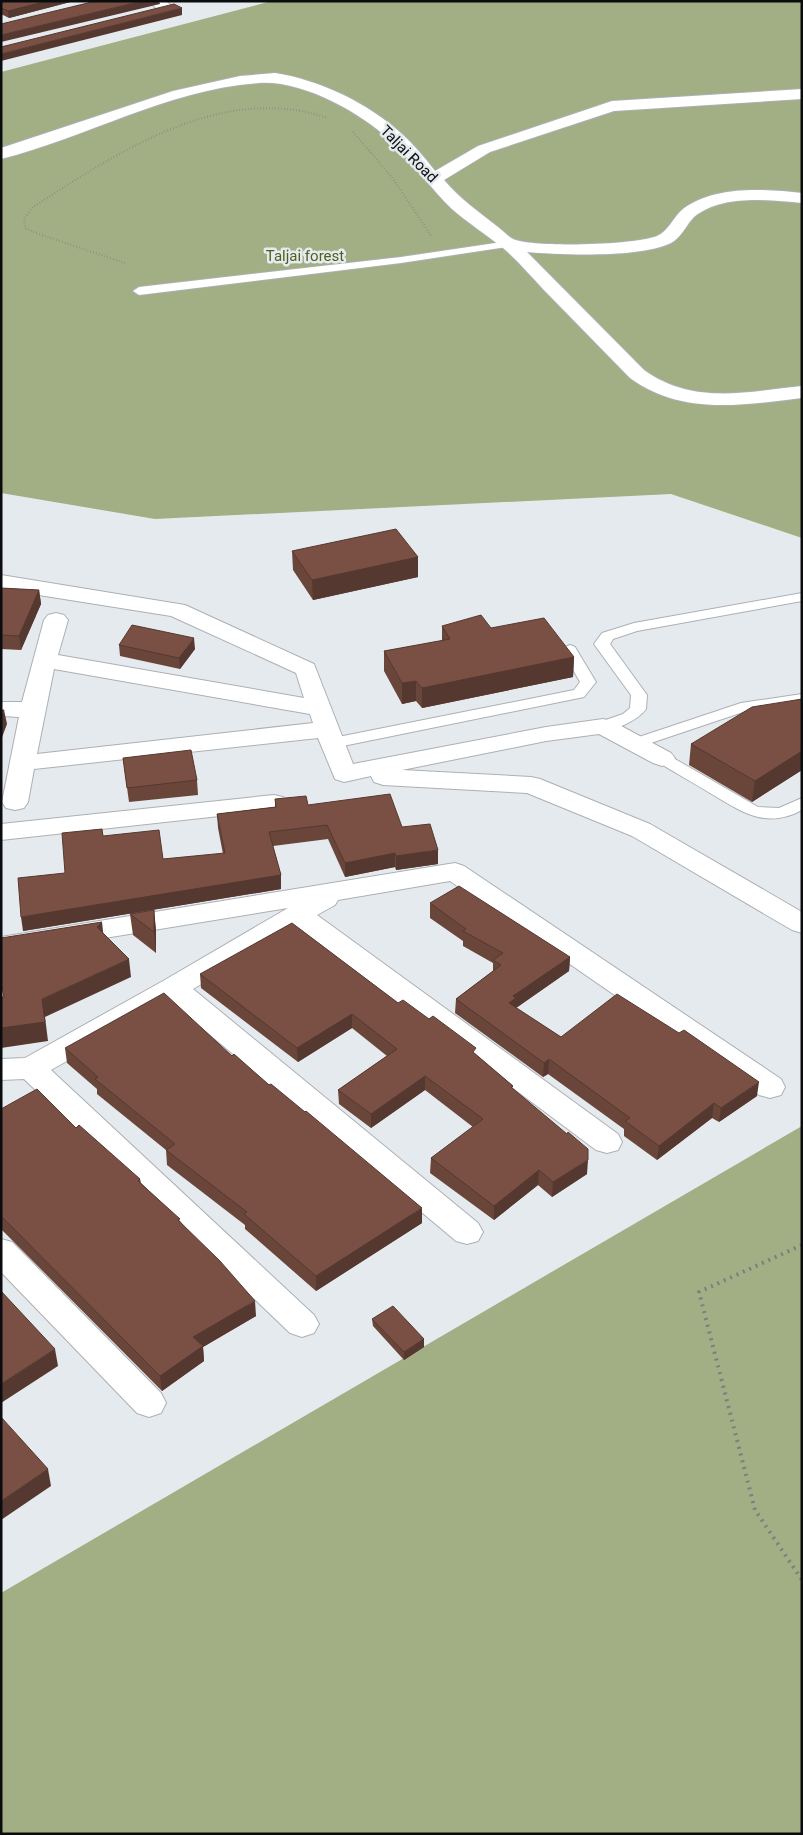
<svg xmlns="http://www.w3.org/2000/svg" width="803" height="1835" font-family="Roboto,sans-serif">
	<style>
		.forest { fill: #a2ae83 }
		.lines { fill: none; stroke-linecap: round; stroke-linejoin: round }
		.lane-casing { stroke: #acb0b5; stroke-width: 2 }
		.street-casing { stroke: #acb0b5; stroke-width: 2 }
		.path-far1 { stroke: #7b7f82; stroke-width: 2; stroke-dasharray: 0.5 2.5; stroke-linecap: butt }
		.path { stroke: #7b7f82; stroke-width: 4; stroke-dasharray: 2 5; stroke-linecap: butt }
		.lane { fill: #fff; fill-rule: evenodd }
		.street { fill: #fff; fill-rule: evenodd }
		.wall { fill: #69453a }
		.shaded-wall { fill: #553830 }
		.building { fill: #7a5044; stroke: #553830 }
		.labels { text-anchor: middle; stroke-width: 5; stroke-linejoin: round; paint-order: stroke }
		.far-street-label { font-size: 15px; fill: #0b0c0e; stroke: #e5eaef }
		.far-park-label { font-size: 15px; fill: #515e1d; stroke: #e5eaef }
	</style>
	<rect width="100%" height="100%" fill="#e5eaef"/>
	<!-- forest -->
	<g class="forest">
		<path d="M272 1H802V538L671 494 155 519 1 493V72Z"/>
		<path d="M802 1126V1834H1V1593Z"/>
	</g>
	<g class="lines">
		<defs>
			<g id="lane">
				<path d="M509 241 515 244 513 246 401 263 139 295 133 291 139 287 401 257Z"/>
				<path d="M802 593V601L637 631 613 639 610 644 647 695 646 709C637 721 612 733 597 729L595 726 597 723 623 714 630 708 631 695 594 644 602 633 634 623Z"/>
				<path d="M570 645 575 647 596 682 584 697 333 748 327 746 325 743 327 740 333 738 574 690 580 682 562 650 565 647Z"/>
				<path d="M802 694V704L749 710 636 748 630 746 628 743 630 740 741 703Z"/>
				<path d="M662 753 668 755 758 807 779 808 802 798V810C765 830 741 811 710 793 692 782 674 772 656 761L654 758 656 755Z"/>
			</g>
			<g id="street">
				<path d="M149 1H166L174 8 172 11C163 13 154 8 149 1Z"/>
				<path d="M275 73C320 80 368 103 402 134 414 145 425 158 435 171L478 146 612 101 802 89V99L614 111 490 152 444 180C460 199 479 212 498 227 503 231 508 236 513 239 534 248 635 245 657 236 669 231 673 217 683 209 715 185 765 189 802 193V203C769 200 722 194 694 217 686 225 682 237 671 243 641 258 562 255 527 252L644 370C693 405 745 392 802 386V398C742 405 682 416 630 378 601 348 572 319 543 289 530 275 517 260 503 248 487 235 468 223 452 209 430 188 413 162 391 141 360 112 302 80 259 83 169 89 88 137 1 159V148L173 91 240 76Z"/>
				<path d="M1 575 185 605 314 664 353 764 546 727 603 719 612 721 671 753 675 758 671 763 662 766 653 763 599 734 546 741 402 770 531 777 540 779 650 824 802 912V933L792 930 632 836 527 793 383 785 374 782 371 776 344 782 335 779 318 738 34 769 28 802 24 808 15 810 6 808 2 802 19 717 1 716V702H22L44 620 48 615 56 613 64 615 68 620 58 655 304 698 296 673 171 616 1 589ZM54 669 310 714 313 723 37 754Z"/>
				<path d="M274 795 283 797 287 803 283 809 1 840V824Z"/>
				<path d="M455 863 464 866 781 1079 785 1087 781 1095 770 1098 759 1095 450 881 338 900 335 905 317 915 618 1134 622 1142 618 1150 607 1153 596 1150 297 927 193 989 478 1223 483 1232 478 1241 467 1244 456 1241 171 1002 51 1070 314 1315 319 1324 314 1333 302 1337 290 1333 24 1079 1 1080V1059L25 1058 163 981 288 908 1 955V937Z"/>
				<path d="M1 1239 12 1242 161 1393 166 1403 161 1413 149 1417 137 1413 1 1272Z"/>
			</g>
		</defs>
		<!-- lane casing -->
		<use href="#lane" class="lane-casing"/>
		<!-- street casing -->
		<use href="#street" class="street-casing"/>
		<!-- path-far1 -->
		<g class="path-far1">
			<path d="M353 132 391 176 432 237"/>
			<path d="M125 263 36 233 25 228 24 219 33 207C119 152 221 82 328 118"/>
		</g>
		<!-- path -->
		<path class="path" d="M802 1245 699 1292 755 1510 802 1580"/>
		<!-- lane -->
		<use href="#lane" class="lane"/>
		<!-- street -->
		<use href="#street" class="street"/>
	</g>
	<!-- wall -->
	<g class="wall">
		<path d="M1 1H74L9 18 1 14Z"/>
		<path d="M292 551 418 557V577L313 600 293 570Z"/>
		<path d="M1 588 39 590 41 604 21 650 1 649Z"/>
		<path d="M442 626 491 628 574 657 573 677 422 708 416 701 402 704 384 671V651L442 641Z"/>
		<path d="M119 645 195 649 180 669 120 656Z"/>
		<path d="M802 699V770L752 802 689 765 691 744Z"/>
		<path d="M123 758 197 780 198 795 129 802Z"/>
		<path d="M275 799 308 805 402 827 438 864 396 870 395 867 345 877 328 839 273 846 281 875V889L23 931 65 873 103 836 163 859 223 854 218 828 217 814 275 807Z"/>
		<path d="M430 903 570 957 569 971 516 1008 561 1037 757 1096 719 1122 712 1118 657 1160 624 1136V1129L548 1074 543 1077 455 1013 456 999 493 971V963L463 946V941L430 918Z"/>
		<path d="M154 910 156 931V953L133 935 130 914Z"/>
		<path d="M200 974 398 1003 476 1055 513 1086 512 1088 587 1174 552 1197 538 1185 494 1220 430 1173 431 1158 473 1127 425 1090 371 1128 339 1104 338 1090 387 1056 352 1028 298 1062 201 988Z"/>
		<path d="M65 1048 232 1056 422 1223 316 1291 245 1229V1225L167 1165 166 1150 97 1094V1089L67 1063Z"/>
		<path d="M1 1109 76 1128 140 1179 141 1183 180 1221 256 1316 203 1347 204 1361 162 1391 1 1229Z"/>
		<path d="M372 1319 424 1339V1347L404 1360 373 1326Z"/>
	</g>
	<!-- shaded-wall -->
	<g class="shaded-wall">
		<path d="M47 1H74L9 18 8 11Z"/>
		<path d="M142 1H159L160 4 1 42V35Z"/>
		<path d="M182 8V15L1 61V54Z"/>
		<path d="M418 557V577L313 600 312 580Z"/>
		<path d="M39 590 41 604 21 650 19 636Z"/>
		<path d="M194 638 195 649 180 669 179 658Z"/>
		<path d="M574 657 573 677 422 708V688Z"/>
		<path d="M416 681V701L402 704V683Z"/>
		<path d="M4 710 7 724 1 740V719Z"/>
		<path d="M802 751V770L752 802 755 781Z"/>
		<path d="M438 850V864L396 870V856Z"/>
		<path d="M395 853V867L345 877V863Z"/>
		<path d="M281 875V889L23 931 21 917Z"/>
		<path d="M154 910 156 931V953L154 932Z"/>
		<path d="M102 922 104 940 97 927Z"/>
		<path d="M570 957 569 971 516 1008 509 1003 513 996Z"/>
		<path d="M129 959 131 977 45 1017 48 1041 1 1048V1028L42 999Z"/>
		<path d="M352 1014V1028L298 1062 297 1048Z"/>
		<path d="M549 1059 548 1074 543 1077 544 1063Z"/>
		<path d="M425 1076V1090L371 1128V1114Z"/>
		<path d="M759 1082 757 1096 719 1122 721 1108Z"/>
		<path d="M714 1103 712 1118 657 1160 659 1146Z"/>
		<path d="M588 1160 587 1174 552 1197 553 1182Z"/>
		<path d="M539 1170 538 1185 494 1220V1206Z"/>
		<path d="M422 1208V1223L316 1291V1276Z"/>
		<path d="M255 1301 256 1316 203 1347 204 1361 162 1391 160 1376 193 1337Z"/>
		<path d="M424 1339V1347L404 1360V1352Z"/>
		<path d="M55 1349 58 1366 1 1403V1384Z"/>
		<path d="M48 1469 51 1486 1 1520V1501Z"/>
	</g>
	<!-- building -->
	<g class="building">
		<path d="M1 1H47L8 11 1 8Z"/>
		<path d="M96 1H142L1 35V24Z"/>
		<path d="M174 4 182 8 1 54V47Z"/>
		<path d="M396 529 418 557 312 580 292 551Z"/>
		<path d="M1 588 39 590 19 636 1 635Z"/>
		<path d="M481 615 491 628 544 618 574 657 422 688 416 681 402 683 384 651 450 639 442 626Z"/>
		<path d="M132 625 194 638 179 658 119 645Z"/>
		<path d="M802 699V751L755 781 691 744 752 707Z"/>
		<path d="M1 710H4L1 719Z"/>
		<path d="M191 750 197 780 127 788 123 758Z"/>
		<path d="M390 794 402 827 430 824 438 850 396 856 395 853 345 863 327 825 269 832 281 875 21 917 18 878 65 873 62 833 102 829 103 836 159 830 163 859 225 853 217 814 276 807 275 799 306 796 308 805Z"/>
		<path d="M459 886 570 957 513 996 516 998 509 1003 561 1037 617 994 679 1033 684 1030 759 1082 721 1108 714 1103 659 1146 625 1121 630 1118 549 1059 544 1063 456 999 501 965 493 960 503 953 463 931 466 929 430 903Z"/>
		<path d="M154 910V932L130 914Z"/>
		<path d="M102 922 97 927 129 959 42 999 45 1022 1 1028V997H4L1 982V938Z"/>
		<path d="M292 923 398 1003 403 1000 429 1019 433 1016 476 1048 473 1052 513 1086 511 1087 567 1134 568 1132 588 1149V1160L553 1182 539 1170 494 1206 431 1158 483 1119 425 1076 371 1114 338 1090 397 1049 352 1014 297 1048 200 974Z"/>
		<path d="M164 993 232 1056 234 1054 269 1085 271 1084 305 1112 306 1111 422 1208 316 1276 244 1214 247 1212 166 1150 175 1144 95 1079 98 1077 65 1048Z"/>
		<path d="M37 1089 76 1128 79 1125 140 1179 138 1181 180 1219 178 1220 220 1261 255 1301 193 1337 203 1346 160 1376 1 1216V1109Z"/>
		<path d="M1 1291 55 1349 1 1384Z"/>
		<path d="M393 1306 424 1339 404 1352 372 1319Z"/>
		<path d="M1 1417 48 1469 1 1501Z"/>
	</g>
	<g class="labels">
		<!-- far-street labels -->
		<g class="far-street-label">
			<text transform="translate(409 154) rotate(45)" y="5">Taljai Road</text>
		</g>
		<!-- far-park labels -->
		<g class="far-park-label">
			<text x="305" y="261">Taljai forest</text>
		</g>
	</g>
	<!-- border -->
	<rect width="803" height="1835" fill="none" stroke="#0b0c0e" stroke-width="5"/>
</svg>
